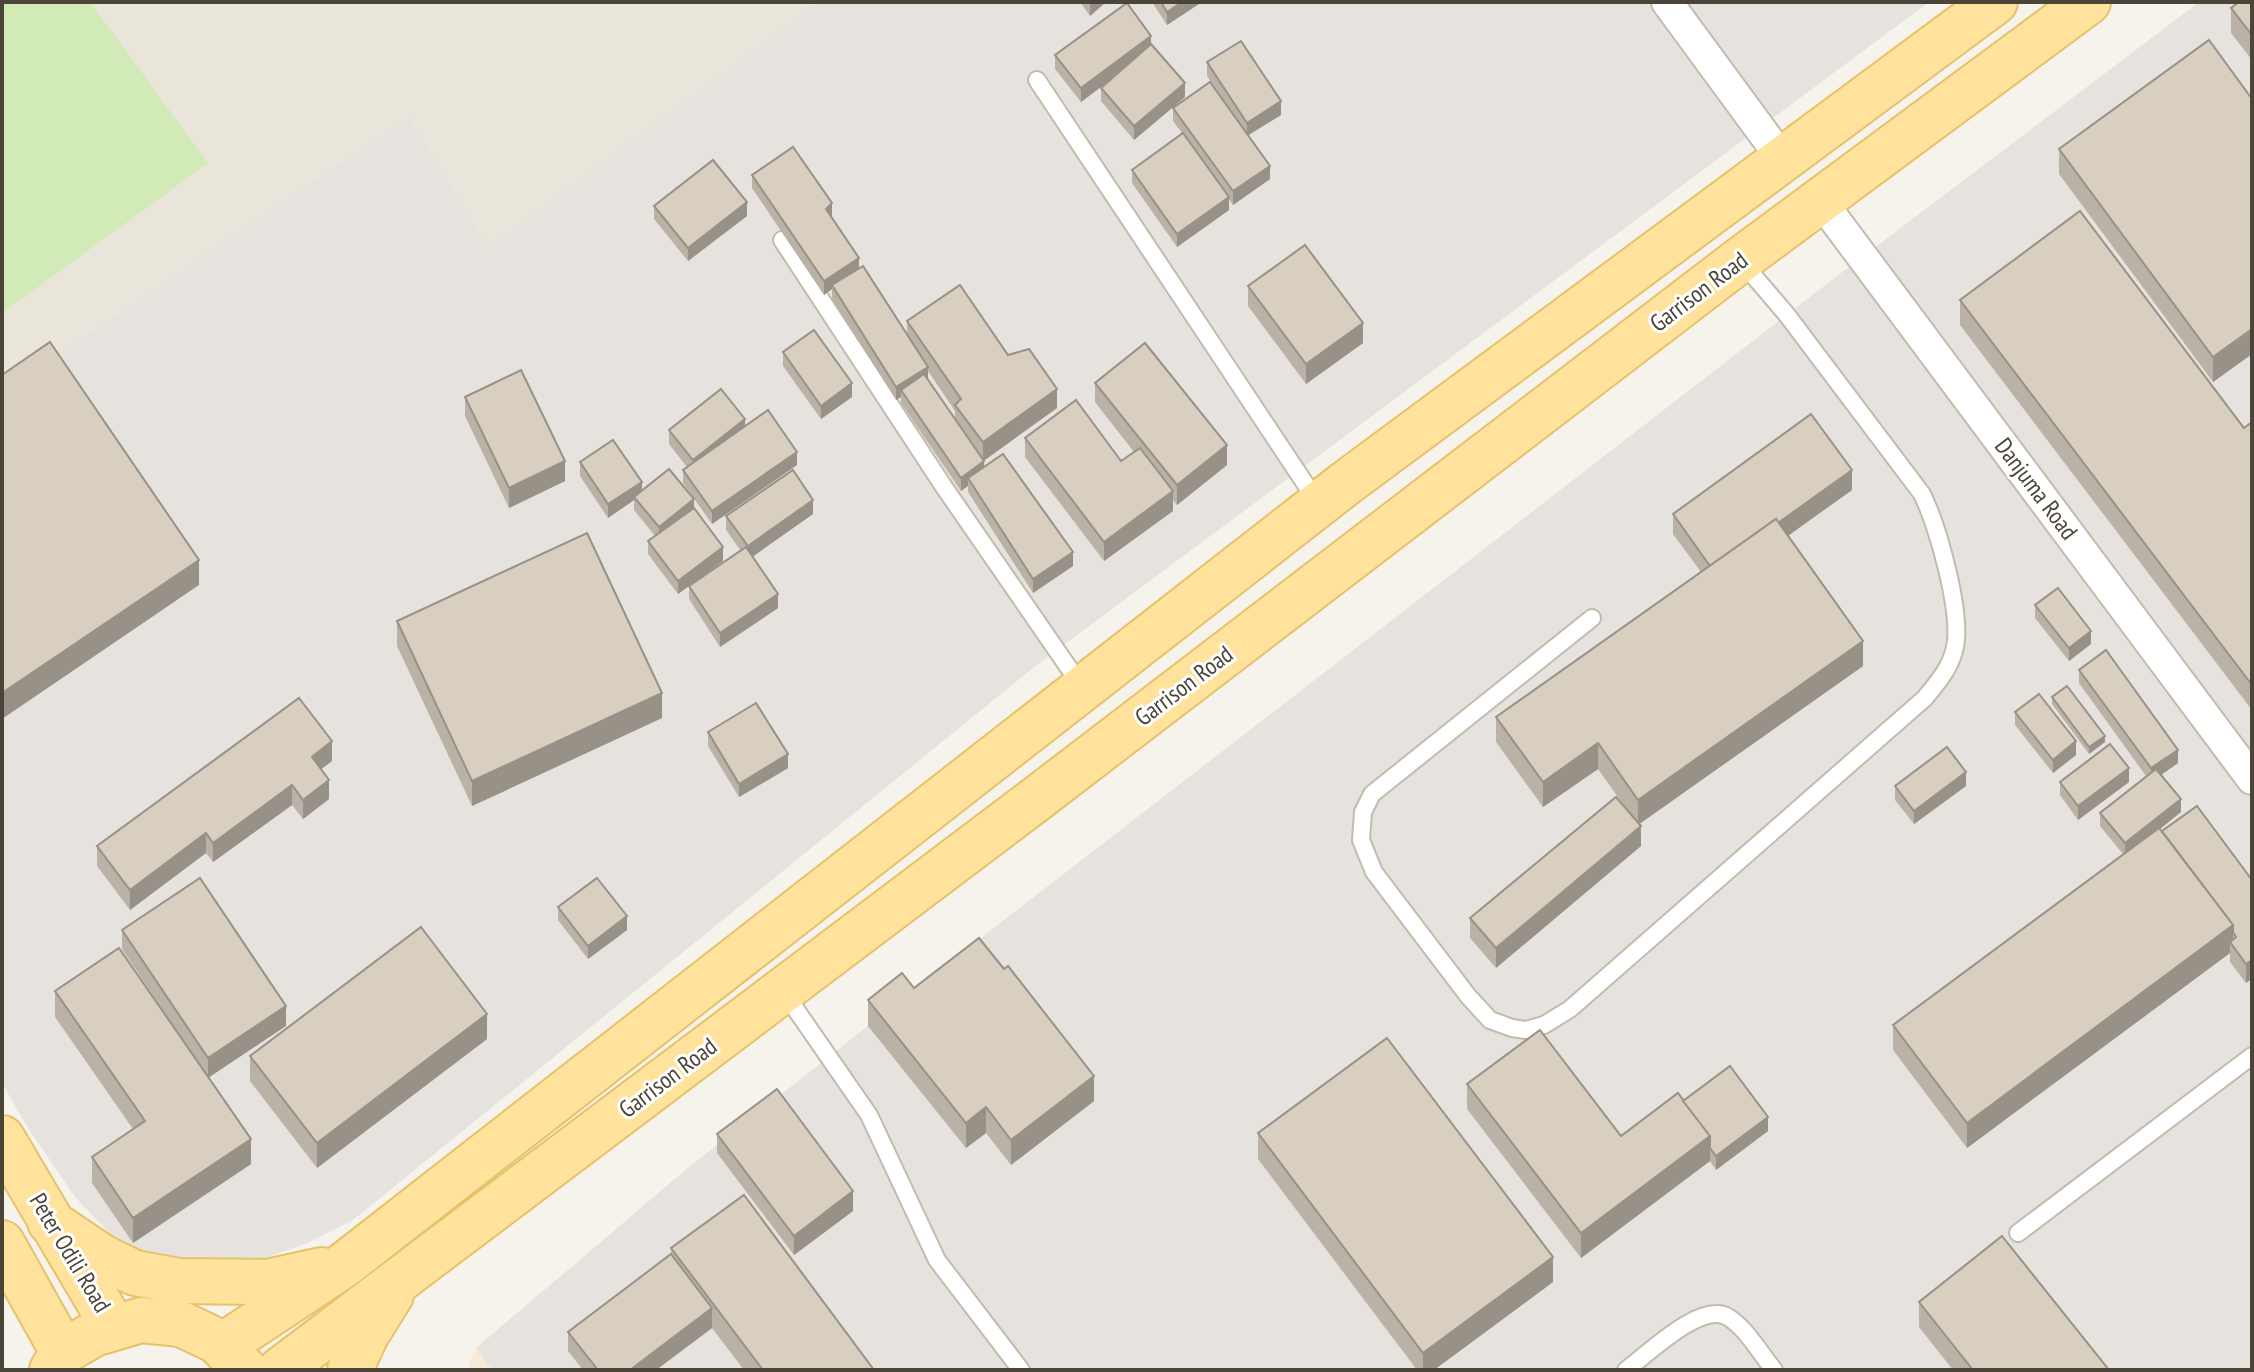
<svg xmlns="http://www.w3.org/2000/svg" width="2254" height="1372" font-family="'PT Sans Narrow',sans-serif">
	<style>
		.residential { fill: #eae5da }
		.commercial { fill: #f7ead8 }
		.industrial { fill: #e6e2dd }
		.green { fill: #d2eab5 }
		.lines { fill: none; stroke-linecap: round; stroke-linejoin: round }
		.lane-casing { stroke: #c2bbae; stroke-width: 20 }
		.street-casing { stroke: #c2bbae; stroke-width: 34 }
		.primary-casing { stroke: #e6c16a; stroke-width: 48 }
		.lane { stroke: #fff; stroke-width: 16 }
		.street { stroke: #fff; stroke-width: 30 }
		.primary { stroke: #ffe39c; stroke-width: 44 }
		.wall { fill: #bab2a6; fill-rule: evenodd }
		.shaded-wall { fill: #979187 }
		.building { fill: #d8cfc1; stroke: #979187; stroke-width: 2 }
		.labels { text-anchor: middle; stroke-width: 6; stroke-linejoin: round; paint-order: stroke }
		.street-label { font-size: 24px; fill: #4b4439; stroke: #fff }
	</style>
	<rect width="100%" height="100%" fill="#f6f3ec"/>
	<!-- residential -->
	<path class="residential" d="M2 2H819L488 249 409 116 2 392Z"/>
	<!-- commercial -->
	<path class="commercial" d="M476 1348 492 1370H467Z"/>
	<!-- industrial -->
	<g class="industrial">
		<path d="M819 2H1929L1038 664 353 1220 307 1243 260 1260 178 1262 137 1252 112 1236 75 1197 28 1128 2 1083V392L409 116 488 248Z"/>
		<path d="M2199 2H2252V1370H492L476 1348 689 1167 902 999 1828 283Z"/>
	</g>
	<!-- green -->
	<path class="green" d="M2 2H90L208 163 2 313Z"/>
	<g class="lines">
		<defs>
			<g id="lane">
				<path d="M1037 80 1318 503"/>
				<path d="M782 240 944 487 1082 687"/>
				<path d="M1592 618 1372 794 1363 812 1361 840 1374 872 1468 996 1490 1020 1512 1028 1526 1030 1544 1025 1570 1009 1925 698C1937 683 1949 670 1954 651 1964 618 1938 526 1922 494L1787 315 1741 261"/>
				<path d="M783 991 869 1115 937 1260 1021 1370"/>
				<path d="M2018 1233 2252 1056"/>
				<path d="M1626 1370C1648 1354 1701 1301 1728 1317 1747 1329 1760 1353 1774 1370"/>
			</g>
			<g id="street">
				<path d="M1667 2 1783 160"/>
				<path d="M1820 200 2252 779"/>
			</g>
			<g id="primary">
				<path d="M2 1138 113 1326"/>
				<path d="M50 1222 102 1257 135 1273 179 1281 267 1282 322 1270"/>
				<path d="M2 1243 63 1352"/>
				<path d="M222 1346 344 1265 1346 483 1995 2"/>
				<path d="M52 1370 63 1352 94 1334 141 1320 181 1324 217 1341 245 1370"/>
				<path d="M280 1370 1035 800 1740 260 2088 2"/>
				<path d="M350 1370 366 1335 391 1295"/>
			</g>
		</defs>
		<!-- lane casing -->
		<use href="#lane" class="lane-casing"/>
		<!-- street casing -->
		<use href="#street" class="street-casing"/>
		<!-- primary casing -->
		<use href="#primary" class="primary-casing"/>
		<!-- lane -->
		<use href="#lane" class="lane"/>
		<!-- street -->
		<use href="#street" class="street"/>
		<!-- primary -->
		<use href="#primary" class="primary"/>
	</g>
	<!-- wall -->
	<g class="wall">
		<path d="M1080 2H1106L1090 16Z"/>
		<path d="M1152 2H1202L1167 25Z"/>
		<path d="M2252 2V60L2231 33V8Z"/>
		<path d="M1151 45 1185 97 1134 140 1101 101V88L1109 81 1081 102 1055 69V55Z"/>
		<path d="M1207 62 1281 115 1248 135 1270 179 1233 205 1229 199V210L1177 247 1132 183V170L1182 133 1173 121V108L1224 101 1207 76Z"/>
		<path d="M2252 99V354L2213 382 2059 174V149Z"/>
		<path d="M752 175 832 217 859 269 907 335V321L1008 355 1057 408 984 461V467L1073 566 1033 593 968 492V486L961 491 901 403V397L896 400 832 299V289L824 295 752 188ZM928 371 955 411V419L928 379Z"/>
		<path d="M654 206 747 216 688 261 654 219Z"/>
		<path d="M1248 286 1363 343 1306 384 1248 306Z"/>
		<path d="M1960 300 2244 428 2252 422V710L1960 325Z"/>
		<path d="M783 352 852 397 821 419 783 366Z"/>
		<path d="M1095 383 1227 465 1177 505 1173 500V511L1104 561 1025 457V438L1121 461 1134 452 1095 402Z"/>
		<path d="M465 397 565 481 509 508 465 416Z"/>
		<path d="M745 426 797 465 712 524 683 483V470L687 467 669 444V430Z"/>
		<path d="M580 462 642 491 694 508 723 561 697 580 741 551 726 530V516L813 514 752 556 778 608 720 647 689 599V586L678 594 648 554V541L655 536 634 510V500L608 518 580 476Z"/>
		<path d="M1852 490 1788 536 1863 666 1639 824 1641 846 1496 968 1470 938V918L1630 814 1598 769 1543 807 1496 742V717L1701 572 1673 534V514Z"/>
		<path d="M2035 605 2091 644 2069 661 2035 618Z"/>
		<path d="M397 621 662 718 472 806 397 646Z"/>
		<path d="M2079 670 2178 763 2161 775 2181 812 2160 829 2162 831 2252 880 2246 983 2230 962V953L1967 1148 1893 1050V1025L2123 854 2100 826V813L2146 776 2079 683Z"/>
		<path d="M2052 697 2105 742 2089 754 2052 704Z"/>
		<path d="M2015 712 2076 755 2053 773 2015 725Z"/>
		<path d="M708 732 788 768 739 797 708 746Z"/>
		<path d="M332 761 321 769 329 799 303 819 292 805 213 862 206 853 130 910 97 866V846Z"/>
		<path d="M2060 782H2129L2078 820 2060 795Z"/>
		<path d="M1895 786H1966L1914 824 1895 800Z"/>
		<path d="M558 907 627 930 588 959 558 920Z"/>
		<path d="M122 930 286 1026 208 1077 251 1164 133 1243 92 1183V1157L133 1129 55 1017V991L180 1036 122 949Z"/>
		<path d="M914 988 1094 1101 1011 1165 986 1133 966 1148 868 1026V1000Z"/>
		<path d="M487 1039 317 1168 250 1081V1056Z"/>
		<path d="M1467 1084 1621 1136 1683 1101 1768 1131 1716 1170 1710 1161 1581 1258 1467 1109Z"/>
		<path d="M1258 1133 1553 1282 1434 1370H1417L1258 1159Z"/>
		<path d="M717 1134 853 1211 794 1255 717 1153Z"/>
		<path d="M671 1248 874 1370H744L712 1328 656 1370H583L568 1351V1332L671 1254Z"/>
		<path d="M1919 1302 2109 1370H1953L1919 1327Z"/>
	</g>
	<!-- shaded-wall -->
	<g class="shaded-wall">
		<path d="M1090 2H1106L1090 16Z"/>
		<path d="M1182 2H1202L1167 25V12Z"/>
		<path d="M1151 36V49L1081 102V88Z"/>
		<path d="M1185 83V97L1134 140V126Z"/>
		<path d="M1281 101V115L1247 136V123Z"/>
		<path d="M1270 166V179L1233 205V191Z"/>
		<path d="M1229 197V210L1177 247V234Z"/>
		<path d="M747 202V216L688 261V248Z"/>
		<path d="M832 203V217L826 223V209Z"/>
		<path d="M859 258V271L832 285V289L824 295V281Z"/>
		<path d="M1363 323V343L1306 384V364Z"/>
		<path d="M2252 329V354L2213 382V357Z"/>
		<path d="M928 367V381L901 390V397L896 400V387Z"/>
		<path d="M852 383V397L821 419V406Z"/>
		<path d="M1057 389V408L983 461V442Z"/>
		<path d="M745 419V432L693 474V460Z"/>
		<path d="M1227 445V465L1177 505V485Z"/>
		<path d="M797 452V465L712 524V511Z"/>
		<path d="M565 461V481L509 508V488Z"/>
		<path d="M984 461V475L968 478V486L961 491V478Z"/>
		<path d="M1852 470V490L1713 589V570Z"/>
		<path d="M642 482V495L634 497V500L608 518V504Z"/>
		<path d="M1173 491V511L1104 561V542Z"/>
		<path d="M694 499V513L659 540V527Z"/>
		<path d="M813 500V514L748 560V546Z"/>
		<path d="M723 547V561L678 594V581Z"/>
		<path d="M1073 552V566L1033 593V579Z"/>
		<path d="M199 560V585L2 719V693Z"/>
		<path d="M778 594V608L720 647V633Z"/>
		<path d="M2091 631V644L2069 661V648Z"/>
		<path d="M1863 641V666L1638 825V800Z"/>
		<path d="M662 693V718L472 806V781Z"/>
		<path d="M2105 736V742L2089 754V747Z"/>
		<path d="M332 741V761L312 776V757Z"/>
		<path d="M2076 741V755L2053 773V760Z"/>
		<path d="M1598 743V769L1543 807V782Z"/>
		<path d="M2178 750V763L2151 782V768Z"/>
		<path d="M788 754V768L739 797V784Z"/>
		<path d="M2129 768V782L2078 820V806Z"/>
		<path d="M1966 772V786L1914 824V811Z"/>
		<path d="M329 780V799L303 819V800Z"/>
		<path d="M292 785V805L213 862V843Z"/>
		<path d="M2181 799V812L2125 857V843Z"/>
		<path d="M1641 826V846L1496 968V948Z"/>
		<path d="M206 833V853L130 910V890Z"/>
		<path d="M627 916V930L588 959V946Z"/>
		<path d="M2233 925V946L2230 942V953L1967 1148V1123Z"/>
		<path d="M2252 960V979L2246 983V964Z"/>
		<path d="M286 1006V1026L208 1078V1058Z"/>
		<path d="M487 1014V1039L317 1168V1143Z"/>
		<path d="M1094 1076V1101L1011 1165V1140Z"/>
		<path d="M986 1107V1133L966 1148V1123Z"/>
		<path d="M1768 1117V1131L1716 1170V1156Z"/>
		<path d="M1710 1136V1161L1581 1258V1233Z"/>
		<path d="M251 1139V1164L133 1243V1218Z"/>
		<path d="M853 1191V1211L794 1255V1236Z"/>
		<path d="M1553 1257V1282L1434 1370H1423V1353Z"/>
		<path d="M712 1308V1328L656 1370H630Z"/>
	</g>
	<!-- building -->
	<g class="building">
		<path d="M1161 2H1182L1167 12Z"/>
		<path d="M2239 2H2252V35L2231 8Z"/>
		<path d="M1127 3 1151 36 1081 88 1055 55Z"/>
		<path d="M2209 40 2252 99V329L2213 357 2059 149Z"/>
		<path d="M1241 41 1281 101 1247 123 1207 62Z"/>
		<path d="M1151 44 1185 83 1134 126 1101 88Z"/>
		<path d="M1210 82 1270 166 1233 191 1173 108Z"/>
		<path d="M1183 133 1229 197 1177 234 1132 170Z"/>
		<path d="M793 147 832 203 826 209 859 258 824 281 752 175Z"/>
		<path d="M713 160 747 202 688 248 654 206Z"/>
		<path d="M2080 211 2244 428 2252 422V685L1960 300Z"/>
		<path d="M1305 245 1363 323 1306 364 1248 286Z"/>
		<path d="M863 266 928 367 896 387 832 285Z"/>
		<path d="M960 285 1008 355 1029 349 1057 389 983 442 955 405 961 399 907 321Z"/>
		<path d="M814 330 852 383 821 406 783 352Z"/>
		<path d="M50 342 199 560 2 693V375Z"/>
		<path d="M1145 343 1227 445 1177 485 1095 383Z"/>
		<path d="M521 370 565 461 509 488 465 397Z"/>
		<path d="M924 374 984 461 961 478 901 390Z"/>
		<path d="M721 389 745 419 693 460 669 430Z"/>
		<path d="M1076 400 1121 461 1140 448 1173 491 1104 542 1025 438Z"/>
		<path d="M768 410 797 452 712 511 683 470Z"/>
		<path d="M1811 414 1852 470 1778 523 1776 519 1710 566 1673 514Z"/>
		<path d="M613 440 642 482 608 504 580 462Z"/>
		<path d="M1003 454 1073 552 1033 579 968 478Z"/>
		<path d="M669 469 694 499 659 527 634 497Z"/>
		<path d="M793 470 813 500 748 546 726 516Z"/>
		<path d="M694 508 723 547 678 581 648 541Z"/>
		<path d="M1776 519 1863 641 1638 800 1598 743 1543 782 1496 717Z"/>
		<path d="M587 533 662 693 472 781 397 621Z"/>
		<path d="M746 547 778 594 720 633 689 586Z"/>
		<path d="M2058 588 2091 631 2069 648 2035 605Z"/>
		<path d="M2106 650 2178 750 2151 768 2079 670Z"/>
		<path d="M2067 686 2105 736 2089 747 2052 697Z"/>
		<path d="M2039 694 2076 741 2053 760 2015 712Z"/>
		<path d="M299 698 332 741 312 757 329 780 303 800 292 785 213 843 206 833 130 890 97 846Z"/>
		<path d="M756 703 788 754 739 784 708 732Z"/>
		<path d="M2110 744 2129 768 2078 806 2060 782Z"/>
		<path d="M1947 747 1966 772 1914 811 1895 786Z"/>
		<path d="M2156 769 2181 799 2125 843 2100 813Z"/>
		<path d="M1616 797 1641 826 1496 948 1470 918Z"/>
		<path d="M2197 806 2252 880V960L2246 964 2230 942 2236 937 2233 932V925L2162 831Z"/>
		<path d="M2159 828 2233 925 1967 1123 1893 1025Z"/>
		<path d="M200 878 286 1006 208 1058 122 930Z"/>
		<path d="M597 878 627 916 588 946 558 907Z"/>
		<path d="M421 927 487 1014 317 1143 250 1056Z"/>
		<path d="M979 938 1004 969 1008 966 1094 1076 1011 1140 986 1107 966 1123 868 1000 902 973 914 988Z"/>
		<path d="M119 948 251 1139 133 1218 92 1157 145 1121 55 991Z"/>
		<path d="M1540 1030 1621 1136 1678 1093 1710 1136 1581 1233 1467 1084Z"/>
		<path d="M1387 1038 1553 1257 1423 1353 1258 1133Z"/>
		<path d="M1730 1066 1768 1117 1716 1156 1710 1148V1136L1683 1101Z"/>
		<path d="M777 1089 853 1191 794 1236 717 1134Z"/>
		<path d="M744 1195 874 1370H763L671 1248Z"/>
		<path d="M2002 1236 2109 1370H1973L1919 1302Z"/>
		<path d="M671 1254 712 1308 630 1370H598L568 1332Z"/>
	</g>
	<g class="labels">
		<!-- street labels -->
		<g class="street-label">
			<text transform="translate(1699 292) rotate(-37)" y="8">Garrison Road</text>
			<text transform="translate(2036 489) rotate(53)" y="8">Danjuma Road</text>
			<text transform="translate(1184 686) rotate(-37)" y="8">Garrison Road</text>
			<text transform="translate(668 1078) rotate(-37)" y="8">Garrison Road</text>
			<text transform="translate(70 1253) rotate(59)" y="8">Peter Odili Road</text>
		</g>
	</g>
	<!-- border -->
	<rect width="2254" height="1372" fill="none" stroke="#4b4439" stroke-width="8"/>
</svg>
